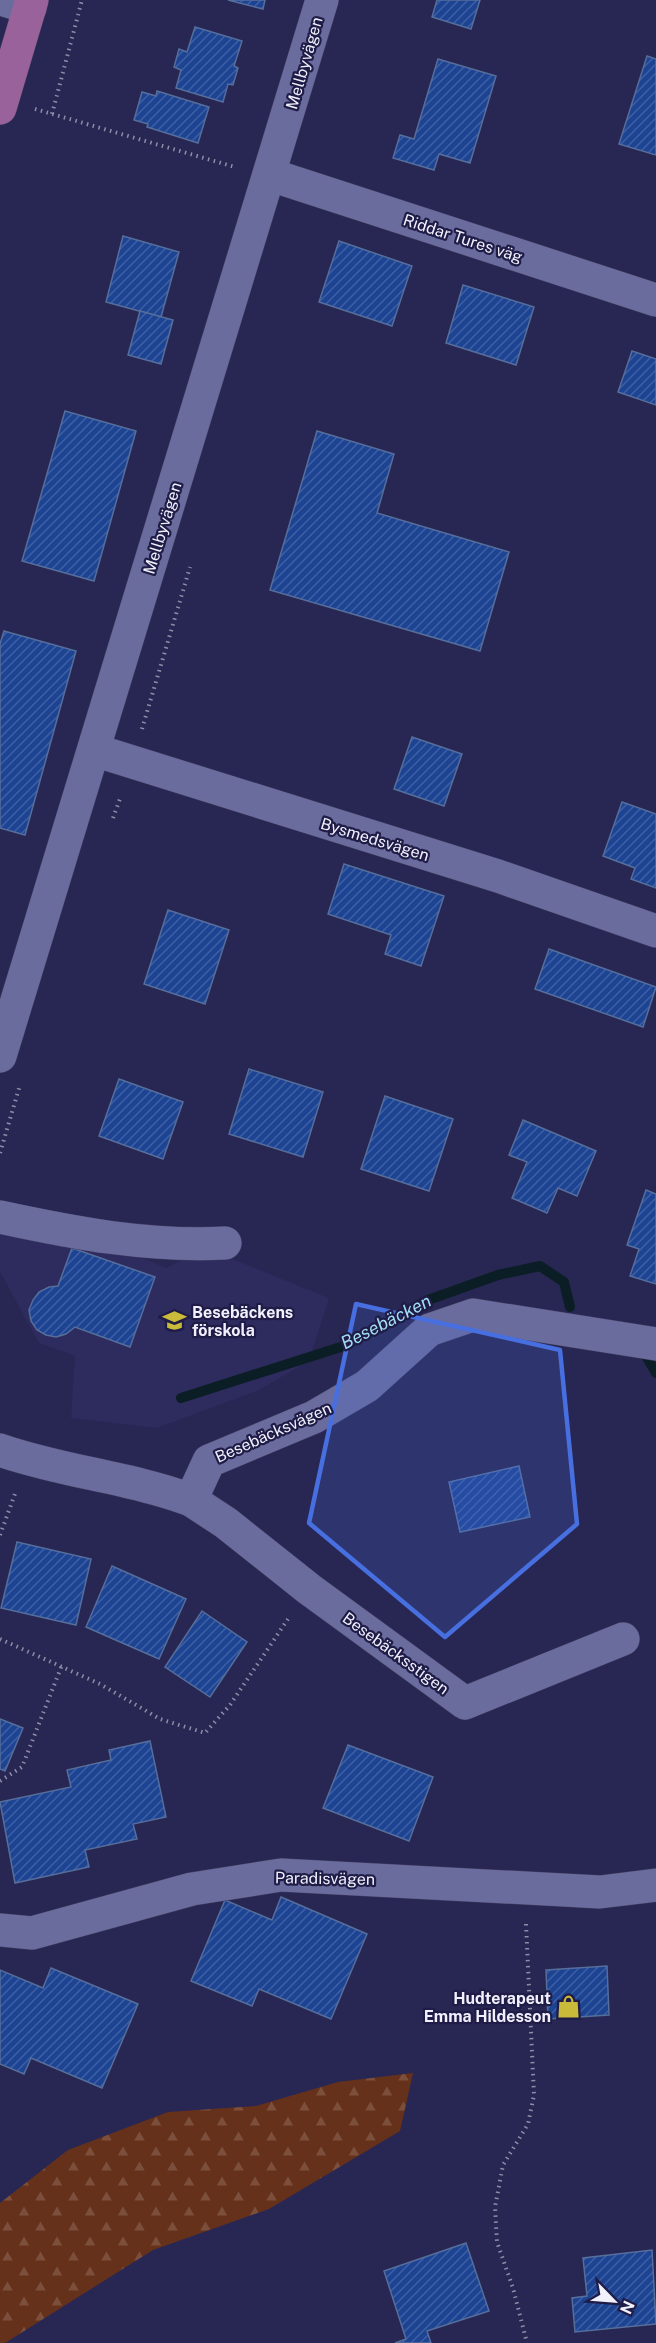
<svg xmlns="http://www.w3.org/2000/svg" width="656" height="2343" font-family="'Public Sans',sans-serif">
	<style>
		.built { fill: #2e2b5e }
		.forest { fill: url(#forest-firs) }
		.lines { fill: none; stroke-linecap: round; stroke-linejoin: round }
		.stream { stroke: #0b1e25; stroke-width: 10 }
		.building { fill: url(#building-hatch); stroke: #566e9c; stroke-width: 1.5 }
		.minor-casing { stroke: #433e62; stroke-width: 34 }
		.major-casing { stroke: #433e62; stroke-width: 34 }
		.path { stroke: #8e8da8; stroke-width: 4; stroke-dasharray: 1.5 4.5; stroke-linecap: butt }
		.minor { stroke: #6b6c9e; stroke-width: 33 }
		.major { stroke: #9a629a; stroke-width: 33 }
		.marked { fill: #476fdf; fill-opacity: 0.2; stroke: #476fdf; stroke-width: 4.5; stroke-linejoin: round }
		.labels { text-anchor: middle; stroke-width: 4.5; stroke-linejoin: round; paint-order: stroke }
		.street-label { font-size: 16px; fill: #f0f1fc; stroke: #1f1c47 }
		.poi-label { font-size: 16px; font-weight: bold; fill: #f0f1fc; stroke: #1f1c47; text-anchor: start }
		.water-label { font-size: 18px; font-style: italic; fill: #a2ddf3; stroke: #1f1c47 }
	</style>
	<defs>
		<pattern id="forest-firs" width="22" height="20" patternUnits="userSpaceOnUse" patternTransform="scale(1.5)"><rect width="22" height="20" fill="#66311a"/><path d="M5 1l3.5 6h-7zM16 11l3.5 6h-7z" fill="#7c4f3c"/></pattern>
		<pattern id="building-hatch" width="6" height="6" patternUnits="userSpaceOnUse" patternTransform="scale(1.5)"><rect width="6" height="6" fill="#1d4393"/><path d="M-1 1l2-2M0 6l6-6M5 7l2-2" fill="none" stroke="#3e5fa3"/></pattern>
	</defs>
	<rect width="100%" height="100%" fill="#282652"/>
	<!-- built -->
	<path class="built" d="M0 1229 130 1252 166 1268 199 1252 225 1256 329 1298 309 1361 257 1391 157 1428 71 1418 75 1356 39 1343 0 1272Z"/>
	<!-- forest -->
	<path class="forest" d="M413 2073 400 2131 269 2209 153 2250 5 2343H0V2203L68 2150 168 2112 256 2106 338 2082Z"/>
	<g class="lines">
		<!-- stream -->
		<g class="stream">
			<path d="M645 1354 656 1373"/>
			<path d="M181 1398 347 1345 428 1300 498 1275 540 1266 564 1282 570 1307"/>
		</g>
	</g>
	<!-- building -->
	<g class="building">
		<path d="M228 0H265L263 9Z"/>
		<path d="M437 0H480L471 29 432 17Z"/>
		<path d="M195 27 242 41 234 66 238 68 233 85 228 84 223 102 176 88 181 70 174 67 179 49 187 52Z"/>
		<path d="M647 56 656 59V155L619 144Z"/>
		<path d="M438 59 496 76 470 163 439 154 434 170 393 158 400 135 414 139Z"/>
		<path d="M157 91 209 107 198 143 147 127 148 124 134 120 142 92 156 96Z"/>
		<path d="M123 236 179 252 161 317 106 302Z"/>
		<path d="M339 241 412 266 392 326 319 302Z"/>
		<path d="M463 285 534 307 516 365 446 343Z"/>
		<path d="M140 311 173 320 161 364 128 355Z"/>
		<path d="M632 351 656 359V405L618 392Z"/>
		<path d="M65 411 136 431 94 581 22 561Z"/>
		<path d="M317 431 394 454 377 513 509 552 480 651 270 590Z"/>
		<path d="M4 631 76 651 25 835 0 828V644Z"/>
		<path d="M412 737 462 754 444 806 394 789Z"/>
		<path d="M622 802 656 814V888L631 879 635 868 603 856Z"/>
		<path d="M344 864 444 896 421 966 385 954 391 935 328 914Z"/>
		<path d="M168 910 229 930 205 1004 144 984Z"/>
		<path d="M549 949 656 987 643 1027 535 989Z"/>
		<path d="M249 1069 323 1092 303 1157 229 1134Z"/>
		<path d="M119 1079 183 1102 163 1159 99 1136Z"/>
		<path d="M385 1096 453 1119 429 1191 361 1169Z"/>
		<path d="M523 1120 596 1151 577 1196 558 1188 547 1213 512 1198 527 1162 509 1155Z"/>
		<path d="M646 1190 656 1194V1284L630 1276 639 1249 627 1245Z"/>
		<path d="M72 1248 155 1277 130 1347 75 1327 66 1334 56 1337 46 1335 37 1330 31 1321 29 1310 33 1300 39 1292 49 1287 58 1286Z"/>
		<path d="M519 1466 530 1517 460 1532 449 1482Z"/>
		<path d="M17 1542 91 1559 76 1625 1 1608Z"/>
		<path d="M112 1566 186 1599 159 1659 86 1627Z"/>
		<path d="M202 1611 247 1642 210 1697 165 1667Z"/>
		<path d="M0 1719 23 1728 5 1771 0 1769Z"/>
		<path d="M150 1741 166 1817 133 1824 137 1839 85 1850 89 1867 15 1883 0 1802 71 1787 67 1770 111 1760 109 1750Z"/>
		<path d="M348 1745 433 1777 409 1841 323 1808Z"/>
		<path d="M281 1897 367 1934 331 2019 259 1989 252 2006 191 1981 225 1900 272 1920Z"/>
		<path d="M607 1966 609 2015 548 2019 546 1970Z"/>
		<path d="M51 1968 138 2004 102 2088 31 2058 24 2074 0 2064V1970L43 1988Z"/>
		<path d="M466 2243 489 2311 427 2331 431 2343H395L406 2339 384 2271Z"/>
		<path d="M652 2250 656 2324 575 2332 572 2298 587 2296 583 2258Z"/>
	</g>
	<g class="lines">
		<defs>
			<g id="minor">
				<path d="M4 0 30 8"/>
				<path d="M271 175 656 300"/>
				<path d="M94 750 498 876 656 931"/>
				<path d="M0 1056 322 0"/>
				<path d="M0 1217C74 1233 148 1247 225 1243"/>
				<path d="M0 1450C63 1472 129 1477 191 1500L209 1461 314 1417 367 1386 429 1330 473 1315 656 1344"/>
				<path d="M191 1500 226 1523 309 1589 465 1703 623 1639"/>
				<path d="M0 1930 32 1933 192 1889 281 1875 600 1892 656 1885"/>
			</g>
			<path id="major" d="M0 108 32 0"/>
		</defs>
		<!-- minor casing -->
		<use href="#minor" class="minor-casing"/>
		<!-- major casing -->
		<use href="#major" class="major-casing"/>
		<!-- path -->
		<g class="path">
			<path d="M35 109 235 167"/>
			<path d="M52 114 82 0"/>
			<path d="M142 729 190 567"/>
			<path d="M113 818 121 796"/>
			<path d="M0 1153 20 1085"/>
			<path d="M0 1535 16 1491"/>
			<path d="M0 1639 100 1684 160 1719 205 1733 230 1705 288 1619"/>
			<path d="M0 1781 22 1767 62 1665"/>
			<path d="M526 1924 534 2095 528 2124 503 2165 495 2207 497 2242 513 2288 527 2343"/>
		</g>
		<!-- minor -->
		<use href="#minor" class="minor"/>
		<!-- major -->
		<use href="#major" class="major"/>
	</g>
	<!-- marked area -->
	<path class="marked" d="M356 1304 560 1350 577 1524 445 1637 309 1523Z"/>
	<!-- icons -->
	<defs>
		<symbol id="school-bare" viewBox="-9 -9 18 18"><path d="M0-5L7-2L0 1L-7-2ZM-4 1L0 2.5L4 1V4Q0 6-4 4Z" fill="#c9ba3a" stroke="#1f1c47" stroke-width="2.5" paint-order="stroke"/></symbol>
		<symbol id="shop-bare" viewBox="-9 -9 18 18"><path d="M-5-2.5h2.3a2.7 3.5 0 0 1 5.4 0H5L5.5 6h-11ZM-1.5-2.5h3a1.5 2.3 0 0 0-3 0Z" fill="#c9ba3a" stroke="#1f1c47" stroke-width="2.5" paint-order="stroke"/></symbol>
	</defs>
	<g fill-rule="evenodd">
		<use href="#school-bare" x="158" y="1304" width="33" height="33"/>
		<use href="#shop-bare" x="552" y="1990" width="33" height="33"/>
	</g>
	<g class="labels">
		<!-- street labels -->
		<g class="street-label">
			<text transform="translate(304 63) rotate(-74)" y="6">Mellbyvägen</text>
			<text transform="translate(463 238) rotate(18)" y="6">Riddar Tures väg</text>
			<text transform="translate(162 528) rotate(-73)" y="6">Mellbyvägen</text>
			<text transform="translate(375 839) rotate(17)" y="6">Bysmedsvägen</text>
			<text transform="translate(273 1432) rotate(-24)" y="6">Besebäcksvägen</text>
			<text transform="translate(396 1653) rotate(36)" y="6">Besebäcksstigen</text>
			<text transform="translate(325 1878) rotate(1)" y="6">Paradisvägen</text>
		</g>
		<!-- poi labels -->
		<g class="poi-label">
			<text x="192" y="1318">Besebäckens<tspan x="192" dy="18">förskola</tspan></text>
			<text x="551" y="2004" text-anchor="end">Hudterapeut<tspan x="551" dy="18">Emma Hildesson</tspan></text>
		</g>
		<!-- water labels -->
		<g class="water-label">
			<text transform="translate(386 1322) rotate(-27)" y="6">Besebäcken</text>
		</g>
	</g>
	<!-- north arrow -->
	<g transform="translate(614 2301) rotate(115)" stroke="#1f1c47" stroke-width="4.5" paint-order="stroke">
	<path d="M0-4.5L10 22L0 15L-10 22Z" fill="#f0f1fc"/>
	<text y="-9" font-size="16" font-weight="bold" text-anchor="middle" fill="#f0f1fc">N</text>
	</g>
</svg>
